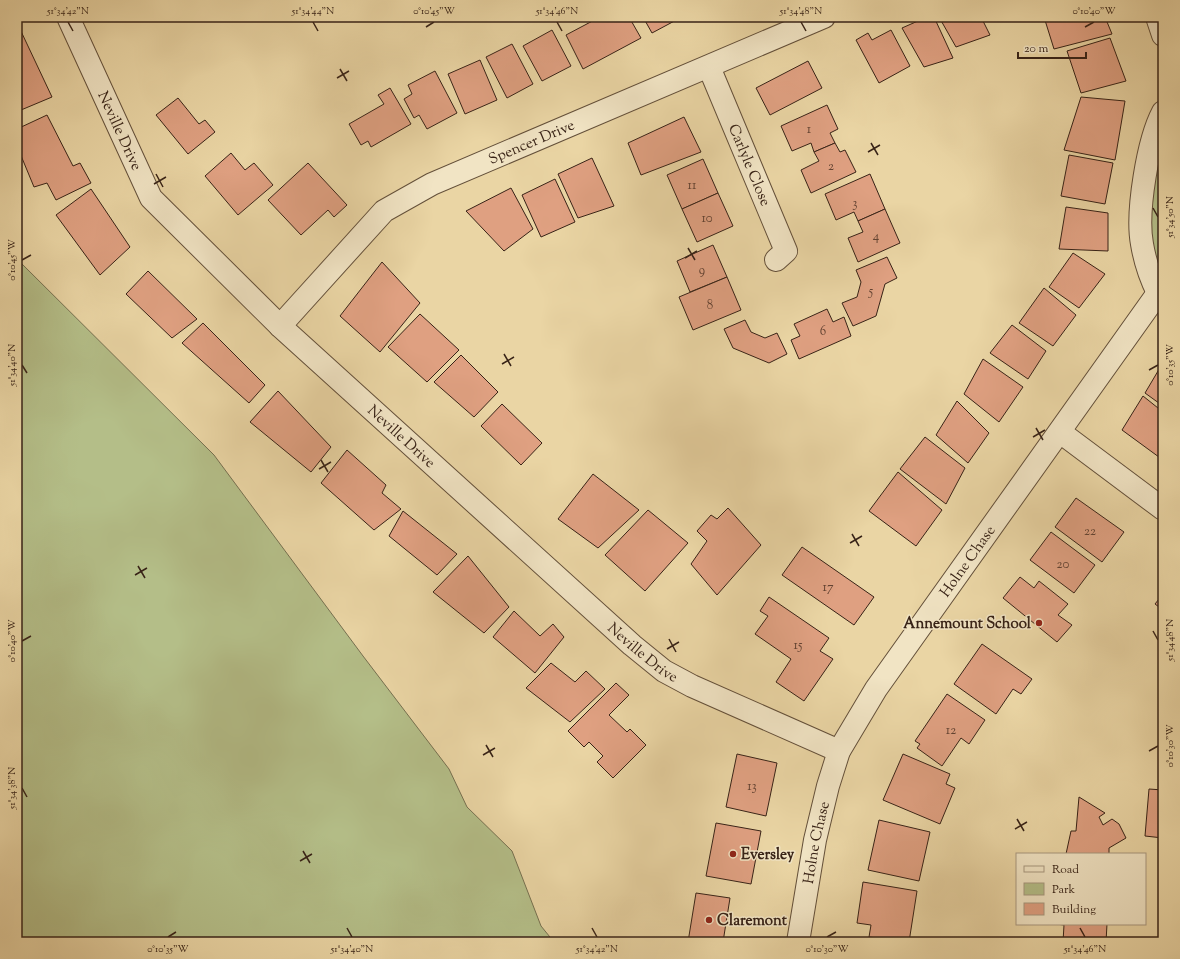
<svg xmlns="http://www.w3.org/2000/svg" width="1180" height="959" font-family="'Sorts Mill Goudy',serif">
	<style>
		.green { fill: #b4be88; stroke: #767050 }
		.building { fill: #dfa081; stroke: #382317 }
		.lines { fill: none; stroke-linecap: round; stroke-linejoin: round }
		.minor-casing { stroke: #64503a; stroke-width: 24 }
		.minor { stroke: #f1e4c4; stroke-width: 22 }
		.ticks { fill: none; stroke: #382317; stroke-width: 1.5 }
		.poi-dot { fill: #8f2418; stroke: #f1e4c4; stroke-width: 1.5 }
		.labels { text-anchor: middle; stroke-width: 3; stroke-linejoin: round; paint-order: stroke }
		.number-label { font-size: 13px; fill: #624232 }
		.street-label { font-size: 15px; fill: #382317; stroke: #f1e4c4 }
		.poi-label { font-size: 15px; font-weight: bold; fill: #382317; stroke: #f1e4c4; text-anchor: start }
		.neatline { fill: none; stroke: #382317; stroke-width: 1.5 }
		.ticks-label { font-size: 10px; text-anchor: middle; fill: #382317 }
	</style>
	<rect width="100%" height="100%" fill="#ead5a4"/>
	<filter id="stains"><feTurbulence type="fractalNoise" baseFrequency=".005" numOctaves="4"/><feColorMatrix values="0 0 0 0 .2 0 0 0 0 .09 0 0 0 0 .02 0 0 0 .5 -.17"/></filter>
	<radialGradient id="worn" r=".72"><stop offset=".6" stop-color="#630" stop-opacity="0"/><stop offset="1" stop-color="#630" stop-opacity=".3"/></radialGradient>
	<!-- green -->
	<g class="green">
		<path d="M1163 130V263L1155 267 1145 212Z"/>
		<path d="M17 259 214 455 363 656 449 769 467 807 512 851 541 926 554 942H17Z"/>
	</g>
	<!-- building -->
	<g class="building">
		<path d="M600 17H629L641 38 583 69 566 35Z"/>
		<path d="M643 17H680V18L652 33Z"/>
		<path d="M927 17H934L953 58 924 67 902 28Z"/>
		<path d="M939 17H981L990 35 956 47Z"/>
		<path d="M1044 17H1105L1112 34 1054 49Z"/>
		<path d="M19 27 52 97 21 110 17 103V28Z"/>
		<path d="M552 30 571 66 542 81 523 46Z"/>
		<path d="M891 30 910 66 879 83 856 40 868 33 872 40Z"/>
		<path d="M1110 38 1126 81 1081 93 1067 51Z"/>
		<path d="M512 44 533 84 507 98 486 57Z"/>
		<path d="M480 60 497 100 465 114 448 74Z"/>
		<path d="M808 61 822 88 770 115 756 88Z"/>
		<path d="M435 71 457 113 427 129 419 115 414 118 404 99 412 94 408 85Z"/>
		<path d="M390 88 411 124 371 147 368 141 361 145 349 124 384 104 378 95Z"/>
		<path d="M1081 97 1125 101 1115 160 1064 150Z"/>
		<path d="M178 98 199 124 205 120 215 132 188 154 156 115Z"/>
		<path d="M827 105 838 129 830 133 835 143 814 152 811 143 792 151 781 126Z"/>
		<path d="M47 115 73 166 80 163 91 183 56 200 47 183 34 187 17 146V129Z"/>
		<path d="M684 117 701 152 641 175 628 143Z"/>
		<path d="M835 143 840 152 845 150 856 172 811 193 801 170 819 161 814 152Z"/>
		<path d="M231 153 245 170 254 163 273 185 238 215 205 176Z"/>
		<path d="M1069 155 1113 163 1105 204 1061 196Z"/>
		<path d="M592 158 614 206 578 218 558 174Z"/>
		<path d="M703 159 718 193 682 209 667 175Z"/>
		<path d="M308 163 347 205 334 217 328 210 301 235 268 200Z"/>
		<path d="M870 174 885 209 858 221 854 212 836 220 825 194Z"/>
		<path d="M555 179 575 222 541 237 522 195Z"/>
		<path d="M511 188 533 229 504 251 466 211Z"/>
		<path d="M91 189 130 247 100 275 56 215Z"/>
		<path d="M718 193 733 226 697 242 682 209Z"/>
		<path d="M1066 207 1108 213V251L1059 249Z"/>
		<path d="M885 209 900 243 858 262 848 238 863 232 858 221Z"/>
		<path d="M713 245 727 277 690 292 677 261Z"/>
		<path d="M1073 253 1105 274 1079 308 1049 287Z"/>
		<path d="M887 257 897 278 885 284 876 316 853 326 842 303 857 297 861 282 856 270Z"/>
		<path d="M382 262 420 303 380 352 340 316Z"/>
		<path d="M148 271 197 319 172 338 126 294Z"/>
		<path d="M727 277 741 310 693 330 679 297Z"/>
		<path d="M1044 288 1076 315 1053 346 1019 323Z"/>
		<path d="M827 309 833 322 844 317 851 336 799 359 791 340 800 336 794 324Z"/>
		<path d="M420 314 459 350 427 382 388 347Z"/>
		<path d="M745 320 751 332 765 338 777 333 787 354 769 363 733 348 724 329Z"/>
		<path d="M203 323 265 385 249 403 182 343Z"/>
		<path d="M1012 325 1046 351 1028 379 990 353Z"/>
		<path d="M461 355 498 392 474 417 434 382Z"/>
		<path d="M983 359 1023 387 999 422 964 394Z"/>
		<path d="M1161 366 1163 368V406L1145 393Z"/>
		<path d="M278 391 331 447 311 472 250 422Z"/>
		<path d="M1143 396 1163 412V460L1122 430Z"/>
		<path d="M957 401 989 433 968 463 936 435Z"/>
		<path d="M502 404 542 443 521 465 481 426Z"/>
		<path d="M925 437 965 468 946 504 900 469Z"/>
		<path d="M347 450 386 485 382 493 401 509 374 530 321 483Z"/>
		<path d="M898 472 942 510 916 546 869 511Z"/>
		<path d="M593 474 639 510 598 548 558 519Z"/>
		<path d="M1076 498 1124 532 1102 562 1055 527Z"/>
		<path d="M728 508 761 545 717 595 691 564 707 541 697 531 711 515 717 519Z"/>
		<path d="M648 510 688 543 645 591 605 555Z"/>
		<path d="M403 511 457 554 437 575 389 536Z"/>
		<path d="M1051 532 1095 565 1074 593 1030 560Z"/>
		<path d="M802 547 874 597 854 625 782 575Z"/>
		<path d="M468 556 509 607 484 633 433 592Z"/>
		<path d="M1020 577 1034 588 1039 581 1068 604 1058 615 1072 625 1057 642 1003 598Z"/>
		<path d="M1163 594V610L1155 604Z"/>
		<path d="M769 597 829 638 820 651 833 659 804 701 776 682 791 659 755 634 768 616 760 611Z"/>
		<path d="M514 611 540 636 553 624 564 637 535 673 493 637Z"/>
		<path d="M982 644 1032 679 1021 694 1013 689 996 714 954 684Z"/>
		<path d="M551 663 575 682 586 671 605 689 570 722 526 688Z"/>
		<path d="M616 683 629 695 609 715 627 732 630 729 646 745 613 778 597 762 603 756 589 742 584 747 568 731Z"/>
		<path d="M947 694 985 720 969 744 961 738 942 766 917 748 920 744 915 741Z"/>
		<path d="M737 754 777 763 766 816 726 807Z"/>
		<path d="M903 754 950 774 946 784 955 788 940 824 883 800Z"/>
		<path d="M1149 789 1163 790V838L1145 836Z"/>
		<path d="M1079 797 1105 813 1099 817 1103 825 1112 819 1119 824 1126 838 1109 848V854H1066L1071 831H1076Z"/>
		<path d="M879 820 930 832 919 881 868 870Z"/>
		<path d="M716 823 761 831 751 884 706 876Z"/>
		<path d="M863 882 917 891 909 942 869 937 871 925 857 923Z"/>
		<path d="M696 893 730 898 723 942H688Z"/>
		<path d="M1056 924H1107L1106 942H1063L1064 925Z"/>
	</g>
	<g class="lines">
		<defs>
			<g id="minor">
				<path id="s1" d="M68 17 151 198 280 326 632 645 664 671 692 686 839 751"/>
				<path d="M1157 17 1163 35"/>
				<path id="s2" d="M709 67 786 251 776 260"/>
				<path d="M1163 112C1148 140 1136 212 1142 244 1145 262 1150 277 1158 293L1163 295"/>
				<path id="s3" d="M280 326 384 211 432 184 824 17"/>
				<path d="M1060 432 1163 509"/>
				<path id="s4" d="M798 942 815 840 828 786 839 751 876 689 1163 286"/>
			</g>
		</defs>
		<!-- minor casing -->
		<use href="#minor" class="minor-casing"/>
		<!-- minor -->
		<use href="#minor" class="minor"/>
	</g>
	<!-- ticks -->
	<path class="ticks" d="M68 22 73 31M313 22 318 31M557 22 562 31M801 22 806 31M426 27 434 22M1085 27 1094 22M340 69 347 81M337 78 349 71M871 143 878 155M868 152 880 145M156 174 163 187M154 184 166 177M1153 208 1158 217M688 248 695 260M685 258 697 251M22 260 31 255M504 354 511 366M502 364 514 357M22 365 27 373M1149 370 1158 365M1036 428 1043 440M1033 437 1045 430M321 460 328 472M319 469 331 462M852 534 859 546M850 543 862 536M138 566 145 578M135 575 147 568M1153 631 1158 640M669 639 676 652M22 641 31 636M667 649 679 642M486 745 493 757M1149 751 1158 746M483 755 495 748M22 788 27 797M1017 819 1024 831M1015 829 1027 822M303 851 310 863M300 861 312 854M347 928 352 937M592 928 597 937M1080 928 1085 937M168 937 176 932M827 937 836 932"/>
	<!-- markers -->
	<g class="poi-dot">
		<circle cx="1039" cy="623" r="4"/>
		<circle cx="733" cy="854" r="4"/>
		<circle cx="709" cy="920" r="4"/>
	</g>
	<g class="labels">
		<!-- number labels -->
		<g class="number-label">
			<text x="809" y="133">1</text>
			<text x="831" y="170">2</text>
			<text x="692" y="189">11</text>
			<text x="855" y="207">3</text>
			<text x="707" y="222">10</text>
			<text x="876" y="240">4</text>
			<text x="702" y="274">9</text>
			<text x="871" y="295">5</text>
			<text x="710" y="309">8</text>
			<text x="823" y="335">6</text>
			<text x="1090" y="535">22</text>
			<text x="1063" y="568">20</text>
			<text x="828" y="591">17</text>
			<text x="798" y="649">15</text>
			<text x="951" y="734">12</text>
			<text x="752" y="790">13</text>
		</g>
		<!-- street labels -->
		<g class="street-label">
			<text dy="5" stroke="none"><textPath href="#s1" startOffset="125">Neville Drive</textPath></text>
			<text dy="5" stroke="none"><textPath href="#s3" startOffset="318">Spencer Drive</textPath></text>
			<text dy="5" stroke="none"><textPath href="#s2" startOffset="106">Carlyle Close</textPath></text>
			<text dy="5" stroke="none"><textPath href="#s1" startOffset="545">Neville Drive</textPath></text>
			<text dy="5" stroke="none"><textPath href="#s4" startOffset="425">Holne Chase</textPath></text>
			<text dy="5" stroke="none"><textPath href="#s1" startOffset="869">Neville Drive</textPath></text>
			<text dy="5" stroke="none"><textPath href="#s4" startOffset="101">Holne Chase</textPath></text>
		</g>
		<!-- poi labels -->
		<g class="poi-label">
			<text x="1031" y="628" text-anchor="end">Annemount School</text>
			<text x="741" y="859">Eversley</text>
			<text x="717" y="925">Claremont</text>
		</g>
	</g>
	<!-- margin -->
	<rect width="1180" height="959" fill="none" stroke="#ead5a4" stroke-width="44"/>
	<!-- legend -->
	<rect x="1016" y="853" width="130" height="72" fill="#f1e4c4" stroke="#a7977f"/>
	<rect x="1024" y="866" width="20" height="6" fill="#f1e4c4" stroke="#a7977f"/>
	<text x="1052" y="873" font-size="12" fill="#382317">Road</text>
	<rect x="1024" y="883" width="20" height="12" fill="#b4be88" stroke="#a7977f"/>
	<text x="1052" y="893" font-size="12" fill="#382317">Park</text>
	<rect x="1024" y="903" width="20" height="12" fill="#dfa081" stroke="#a7977f"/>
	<text x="1052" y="913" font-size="12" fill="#382317">Building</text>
	<!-- scale -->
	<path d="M1018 52v6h68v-6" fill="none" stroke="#382317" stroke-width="2"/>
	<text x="1024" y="52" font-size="12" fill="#382317" stroke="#f1e4c4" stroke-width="3" paint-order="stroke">20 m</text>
	<rect x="22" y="22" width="1136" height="915" class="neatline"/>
	<g class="ticks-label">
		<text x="68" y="14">51°34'42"N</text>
		<text x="313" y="14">51°34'44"N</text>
		<text x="434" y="14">0°10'45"W</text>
		<text x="557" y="14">51°34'46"N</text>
		<text x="801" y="14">51°34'48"N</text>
		<text x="1094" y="14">0°10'40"W</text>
		<text transform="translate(1169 217) rotate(-90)" y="4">51°34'50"N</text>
		<text transform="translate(11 260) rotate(-90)" y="4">0°10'45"W</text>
		<text transform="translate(11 365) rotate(-90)" y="4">51°34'40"N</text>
		<text transform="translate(1169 365) rotate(-90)" y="4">0°10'35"W</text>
		<text transform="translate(1169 640) rotate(-90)" y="4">51°34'48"N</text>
		<text transform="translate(11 641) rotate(-90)" y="4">0°10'40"W</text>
		<text transform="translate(1169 746) rotate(-90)" y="4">0°10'30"W</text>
		<text transform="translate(11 788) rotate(-90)" y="4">51°34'38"N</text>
		<text x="168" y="952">0°10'35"W</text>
		<text x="352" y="952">51°34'40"N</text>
		<text x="597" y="952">51°34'42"N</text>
		<text x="827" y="952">0°10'30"W</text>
		<text x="1085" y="952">51°34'46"N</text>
	</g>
	<rect width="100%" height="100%" filter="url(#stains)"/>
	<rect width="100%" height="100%" fill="url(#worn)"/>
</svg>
